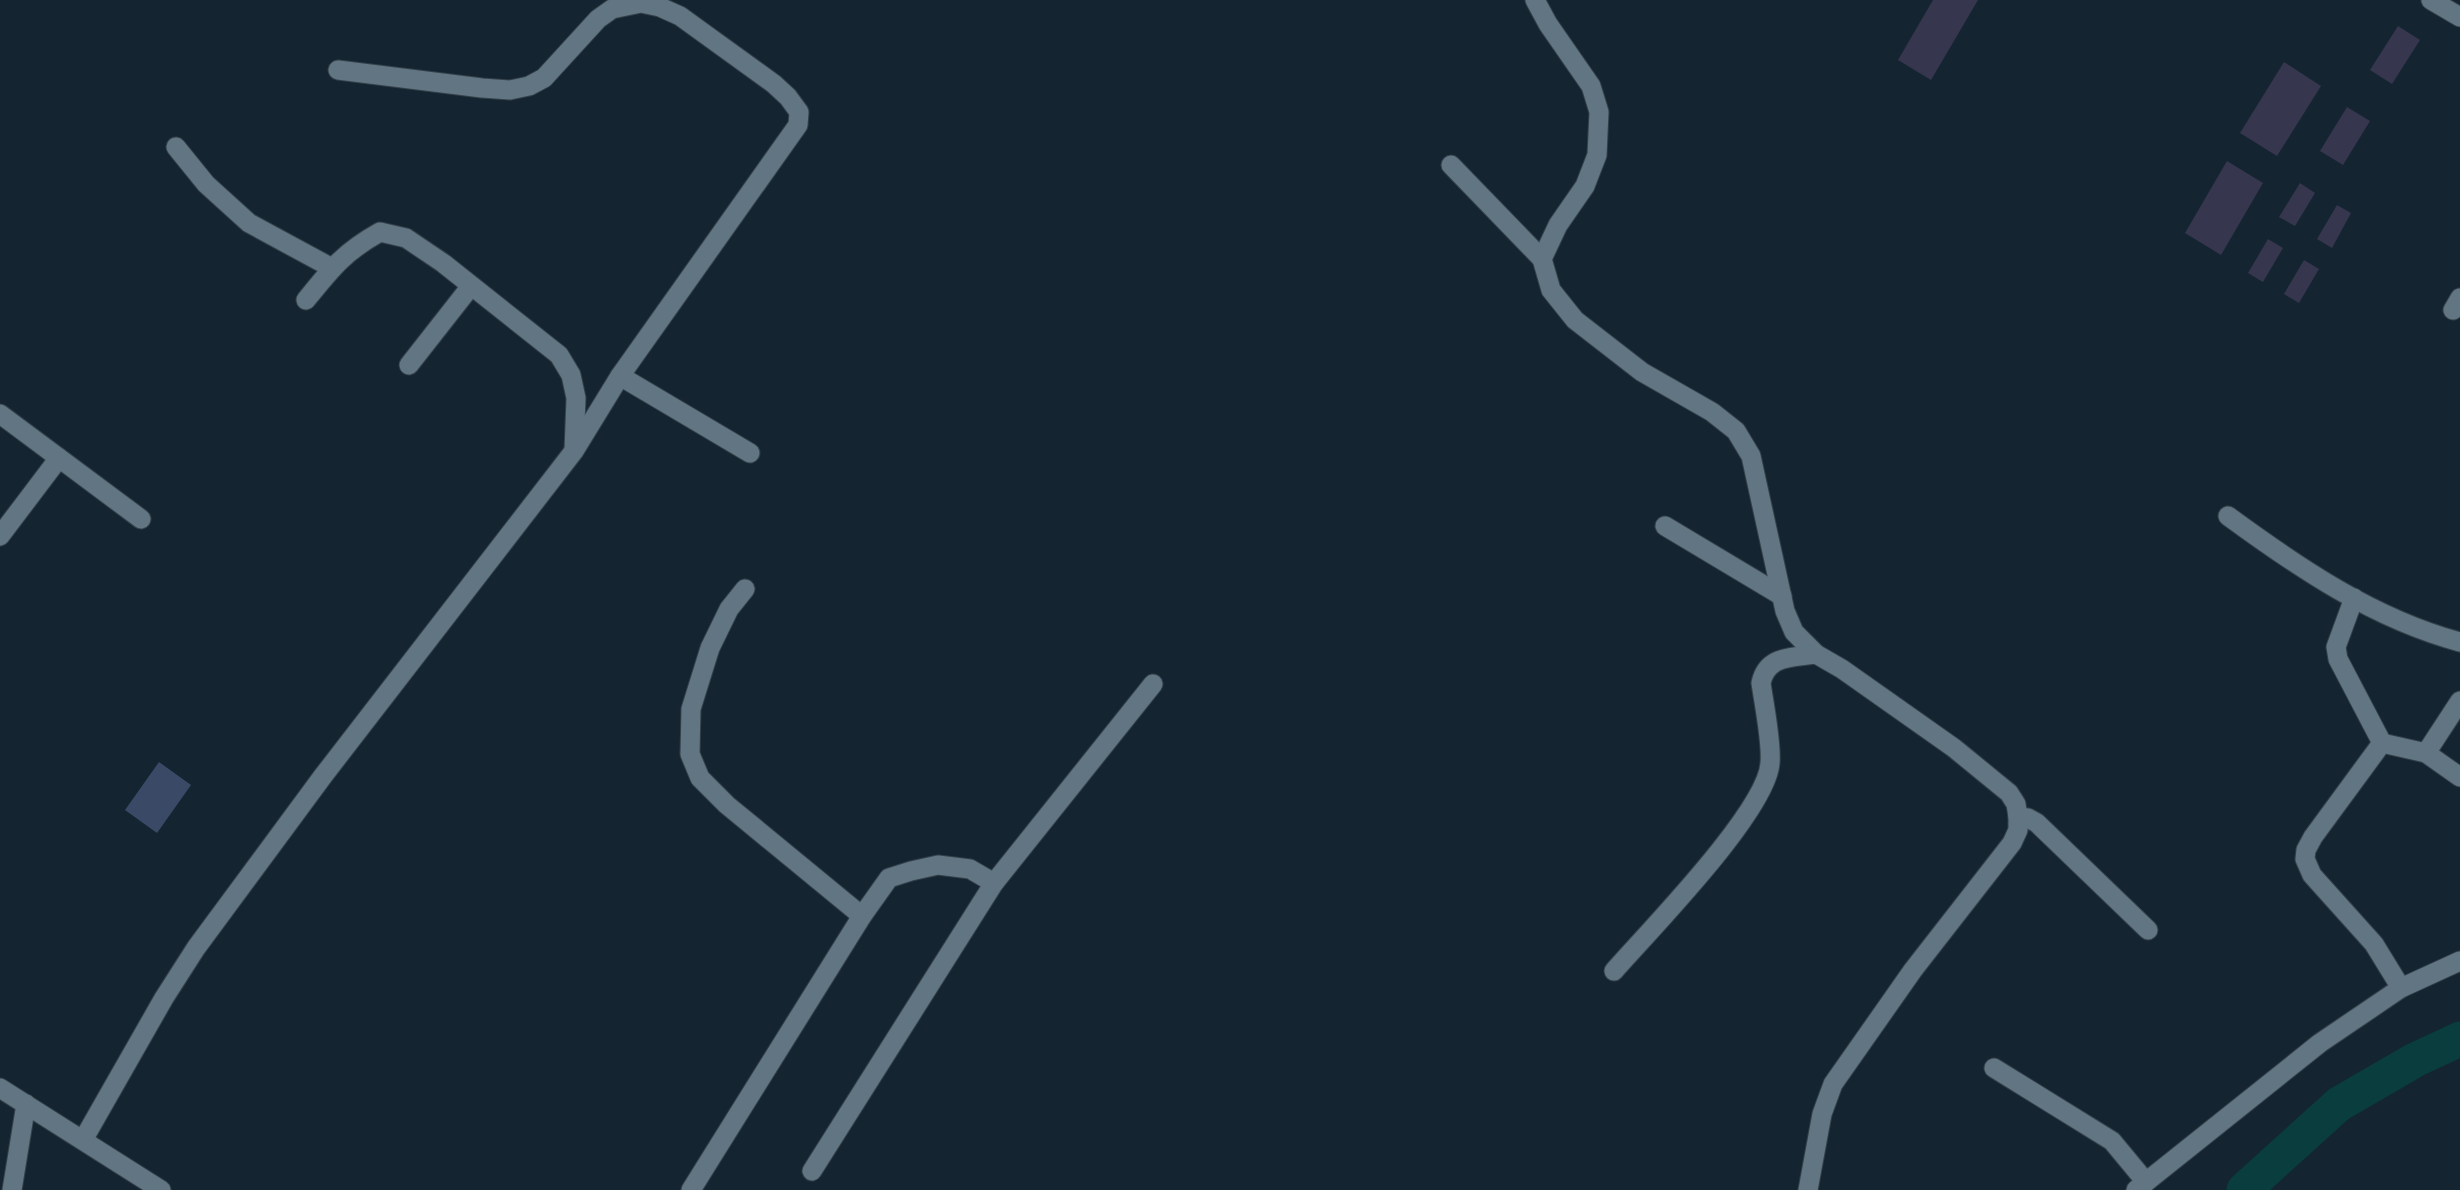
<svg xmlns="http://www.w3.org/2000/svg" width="2460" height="1190" font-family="Literata,serif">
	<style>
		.green { fill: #36364f }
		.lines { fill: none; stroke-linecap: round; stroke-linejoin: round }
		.river { stroke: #093d3e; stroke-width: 35 }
		.building { fill: #3a4a66 }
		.minor-casing { stroke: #34414a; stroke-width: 21 }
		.minor { stroke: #617583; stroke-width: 19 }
	</style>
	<rect width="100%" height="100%" fill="#142531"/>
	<!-- green -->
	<g class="green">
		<path d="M1933 0H1978L1931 80 1898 60Z"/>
		<path d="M2398 26 2420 40 2392 84 2370 70Z"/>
		<path d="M2284 62 2321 86 2277 156 2240 133Z"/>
		<path d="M2347 107 2370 121 2343 165 2320 151Z"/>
		<path d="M2227 161 2263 183 2221 255 2185 233Z"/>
		<path d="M2300 183 2315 193 2295 226 2279 217Z"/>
		<path d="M2337 205 2351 213 2332 248 2317 239Z"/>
		<path d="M2268 239 2283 248 2263 282 2248 273Z"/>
		<path d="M2304 260 2319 269 2299 303 2284 294Z"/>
	</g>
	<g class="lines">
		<!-- river -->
		<path class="river" d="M2244 1190 2339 1104 2415 1060 2460 1039"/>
	</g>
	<!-- building -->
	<path class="building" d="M159 762 191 785 157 833 125 810Z"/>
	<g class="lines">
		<defs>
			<g id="minor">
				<path d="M1535 0 1548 24 1591 86 1599 112 1597 155 1585 186 1558 225 1542 259"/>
				<path d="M2431 0 2460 17"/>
				<path d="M176 147 206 184 249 223 332 268"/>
				<path d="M1451 165 1542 259 1551 290 1575 320 1642 372 1712 412 1736 431 1751 456 1785 611 1794 632 1816 654 1842 669 1954 748 2009 793 2016 804 2018 817V830L2012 843 1913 970 1833 1084 1822 1114 1808 1190"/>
				<path d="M306 300C331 269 344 252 380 232L406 238 443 263 559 355 571 375 576 398 574 450"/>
				<path d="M2453 310 2460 298"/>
				<path d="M409 365 471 286"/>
				<path d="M620 376 750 453"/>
				<path d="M0 414 141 519"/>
				<path d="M2228 516C2299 568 2374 619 2460 642"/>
				<path d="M1665 526 1782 596"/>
				<path d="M0 536 59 458"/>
				<path d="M745 589 729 609 710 648 691 709 690 754 700 778 727 805 862 916"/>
				<path d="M2354 598 2336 647 2338 659 2382 743 2426 753 2460 777"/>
				<path d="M2382 743 2313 837 2306 850 2305 859 2312 875 2374 944 2401 988"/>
				<path d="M2426 753 2460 701"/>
				<path d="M2018 817 2028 818 2037 823 2148 930"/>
				<path d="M1614 971C1649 931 1767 811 1770 763 1772 743 1764 704 1761 683 1767 655 1792 658 1816 654"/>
				<path d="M1994 1068 2112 1141 2146 1182"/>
				<path d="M0 1088 161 1190"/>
				<path d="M83 1140 164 998 196 948 323 776 574 451 620 376 798 125 799 112 788 97 774 84 680 16 660 7 641 3 612 9 598 19 544 78 529 86 510 90 482 88 338 70"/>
				<path d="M812 1171 994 883 1153 684"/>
				<path d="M12 1190 26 1104"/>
				<path d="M691 1190 862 916 889 878 911 871 938 865 970 869 994 883"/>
				<path d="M2136 1190 2320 1043 2401 988 2460 961"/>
			</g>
		</defs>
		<!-- minor casing -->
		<use href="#minor" class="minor-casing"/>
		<!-- minor -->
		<use href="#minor" class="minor"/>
	</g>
</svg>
